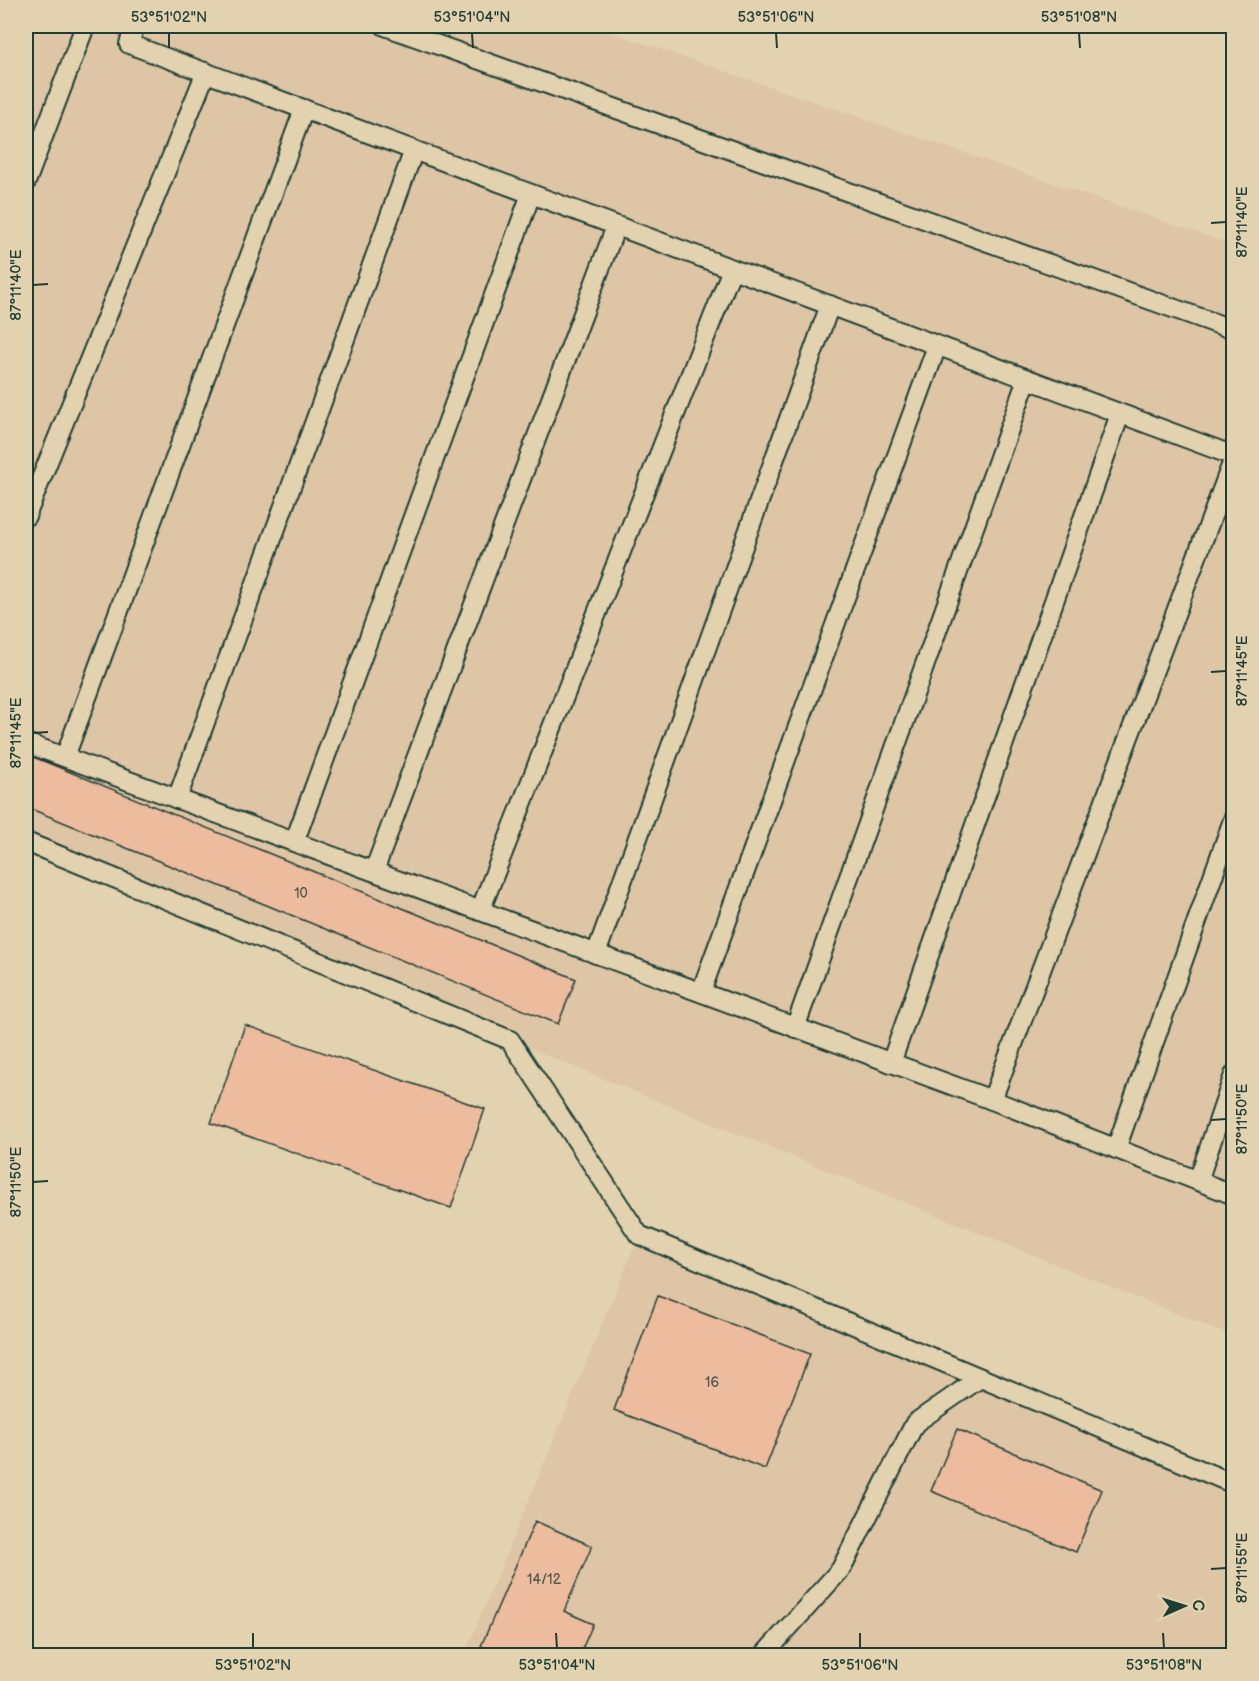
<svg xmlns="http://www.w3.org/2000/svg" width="1259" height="1681" font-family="'Balsamiq Sans',sans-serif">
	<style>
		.built { fill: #dec5a5 }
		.building { fill: #edbb9e; stroke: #1f3d34; stroke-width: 1.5 }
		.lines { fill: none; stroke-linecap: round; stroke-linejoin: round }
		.lane-casing { stroke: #1f3d34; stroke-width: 22 }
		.lane { stroke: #e3d2af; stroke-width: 18 }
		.ticks { fill: none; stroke: #1f3d34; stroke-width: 2 }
		.labels { text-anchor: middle; stroke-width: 4.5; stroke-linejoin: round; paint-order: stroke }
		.number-label { font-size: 14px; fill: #525c4e }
		.neatline { fill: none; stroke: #1f3d34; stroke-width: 2 }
		.ticks-label { font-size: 15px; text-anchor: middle; fill: #1f3d34 }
	</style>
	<rect width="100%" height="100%" fill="#e3d2af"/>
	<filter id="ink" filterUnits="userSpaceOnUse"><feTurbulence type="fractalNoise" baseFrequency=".0167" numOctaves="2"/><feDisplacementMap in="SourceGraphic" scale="12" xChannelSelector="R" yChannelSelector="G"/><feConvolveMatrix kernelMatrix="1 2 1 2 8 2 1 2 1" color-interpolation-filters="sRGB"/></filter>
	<g filter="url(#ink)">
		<!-- built -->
		<g class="built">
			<path d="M26 26H593L1233 245V1337L26 842Z"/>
			<path d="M639 1235 1233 1484V1655L464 1656Z"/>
		</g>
		<!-- building -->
		<g class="building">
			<path d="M26 754 576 979 558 1024 26 807Z"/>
			<path d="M245 1025 485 1109 451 1208 211 1123Z"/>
			<path d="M658 1296 810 1354 765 1469 614 1410Z"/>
			<path d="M957 1429 1102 1490 1076 1552 931 1491Z"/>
			<path d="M535 1521 592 1546 564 1611 593 1624 579 1656H503L481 1646Z"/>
		</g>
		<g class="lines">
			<defs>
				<g id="lane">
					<path d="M135 26 129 44 1234 456"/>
					<path d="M385 26 1234 330"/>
					<path d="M26 182 85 26"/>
					<path d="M1234 458 992 1100 1234 1195"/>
					<path d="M26 516 206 72"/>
					<path d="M26 743 992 1100"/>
					<path d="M65 757 304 109"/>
					<path d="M177 799 414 150"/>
					<path d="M298 832 531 194"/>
					<path d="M26 842 510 1040 639 1235 1234 1484"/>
					<path d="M374 871 616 226"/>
					<path d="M480 911 732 269"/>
					<path d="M596 954 830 305"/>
					<path d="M701 992 937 346"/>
					<path d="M795 1028 1027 379"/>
					<path d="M891 1063 1120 414"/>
					<path d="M1116 1149 1234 817"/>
					<path d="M1198 1181 1234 1075"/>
					<path d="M763 1656 841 1569 915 1423 980 1378"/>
				</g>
			</defs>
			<!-- lane casing -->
			<use href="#lane" class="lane-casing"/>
			<!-- lane -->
			<use href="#lane" class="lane"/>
		</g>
	</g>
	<!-- ticks -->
	<path class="ticks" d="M169 33V48M472 33 473 48M776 33 777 48M1079 33 1080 48M1211 223 1226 222M33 285 48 284M1211 672 1226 671M33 733 48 732M1211 1120 1226 1119M33 1182 48 1181M1211 1569 1226 1568M253 1633V1648M556 1633 557 1648M860 1633V1648M1163 1633 1164 1648"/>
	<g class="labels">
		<!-- number labels -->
		<g class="number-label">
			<text x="301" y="898">10</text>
			<text x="712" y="1387">16</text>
			<text x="544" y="1584">14/12</text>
		</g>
	</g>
	<!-- margin -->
	<rect width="1259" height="1681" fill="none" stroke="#e3d2af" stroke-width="66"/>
	<!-- north arrow -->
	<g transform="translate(1184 1606) rotate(87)" stroke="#e3d2af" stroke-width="4.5" paint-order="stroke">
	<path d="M0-4.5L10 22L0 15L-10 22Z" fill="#1f3d34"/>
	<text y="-9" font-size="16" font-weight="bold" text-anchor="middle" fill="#1f3d34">С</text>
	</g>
	<rect x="33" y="33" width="1193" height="1615" class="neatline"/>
	<g class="ticks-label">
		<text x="169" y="22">53°51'02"N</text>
		<text x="472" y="22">53°51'04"N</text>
		<text x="776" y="22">53°51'06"N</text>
		<text x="1079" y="22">53°51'08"N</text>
		<text transform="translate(1242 222) rotate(-90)" y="5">87°11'40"E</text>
		<text transform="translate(16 285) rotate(-90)" y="5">87°11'40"E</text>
		<text transform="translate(1242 671) rotate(-90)" y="5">87°11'45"E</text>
		<text transform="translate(16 733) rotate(-90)" y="5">87°11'45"E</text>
		<text transform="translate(1242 1119) rotate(-90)" y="5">87°11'50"E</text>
		<text transform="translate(16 1182) rotate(-90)" y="5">87°11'50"E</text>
		<text transform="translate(1242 1568) rotate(-90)" y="5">87°11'55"E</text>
		<text x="253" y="1670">53°51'02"N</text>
		<text x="557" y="1670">53°51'04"N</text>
		<text x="860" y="1670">53°51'06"N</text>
		<text x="1164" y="1670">53°51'08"N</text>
	</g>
</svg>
